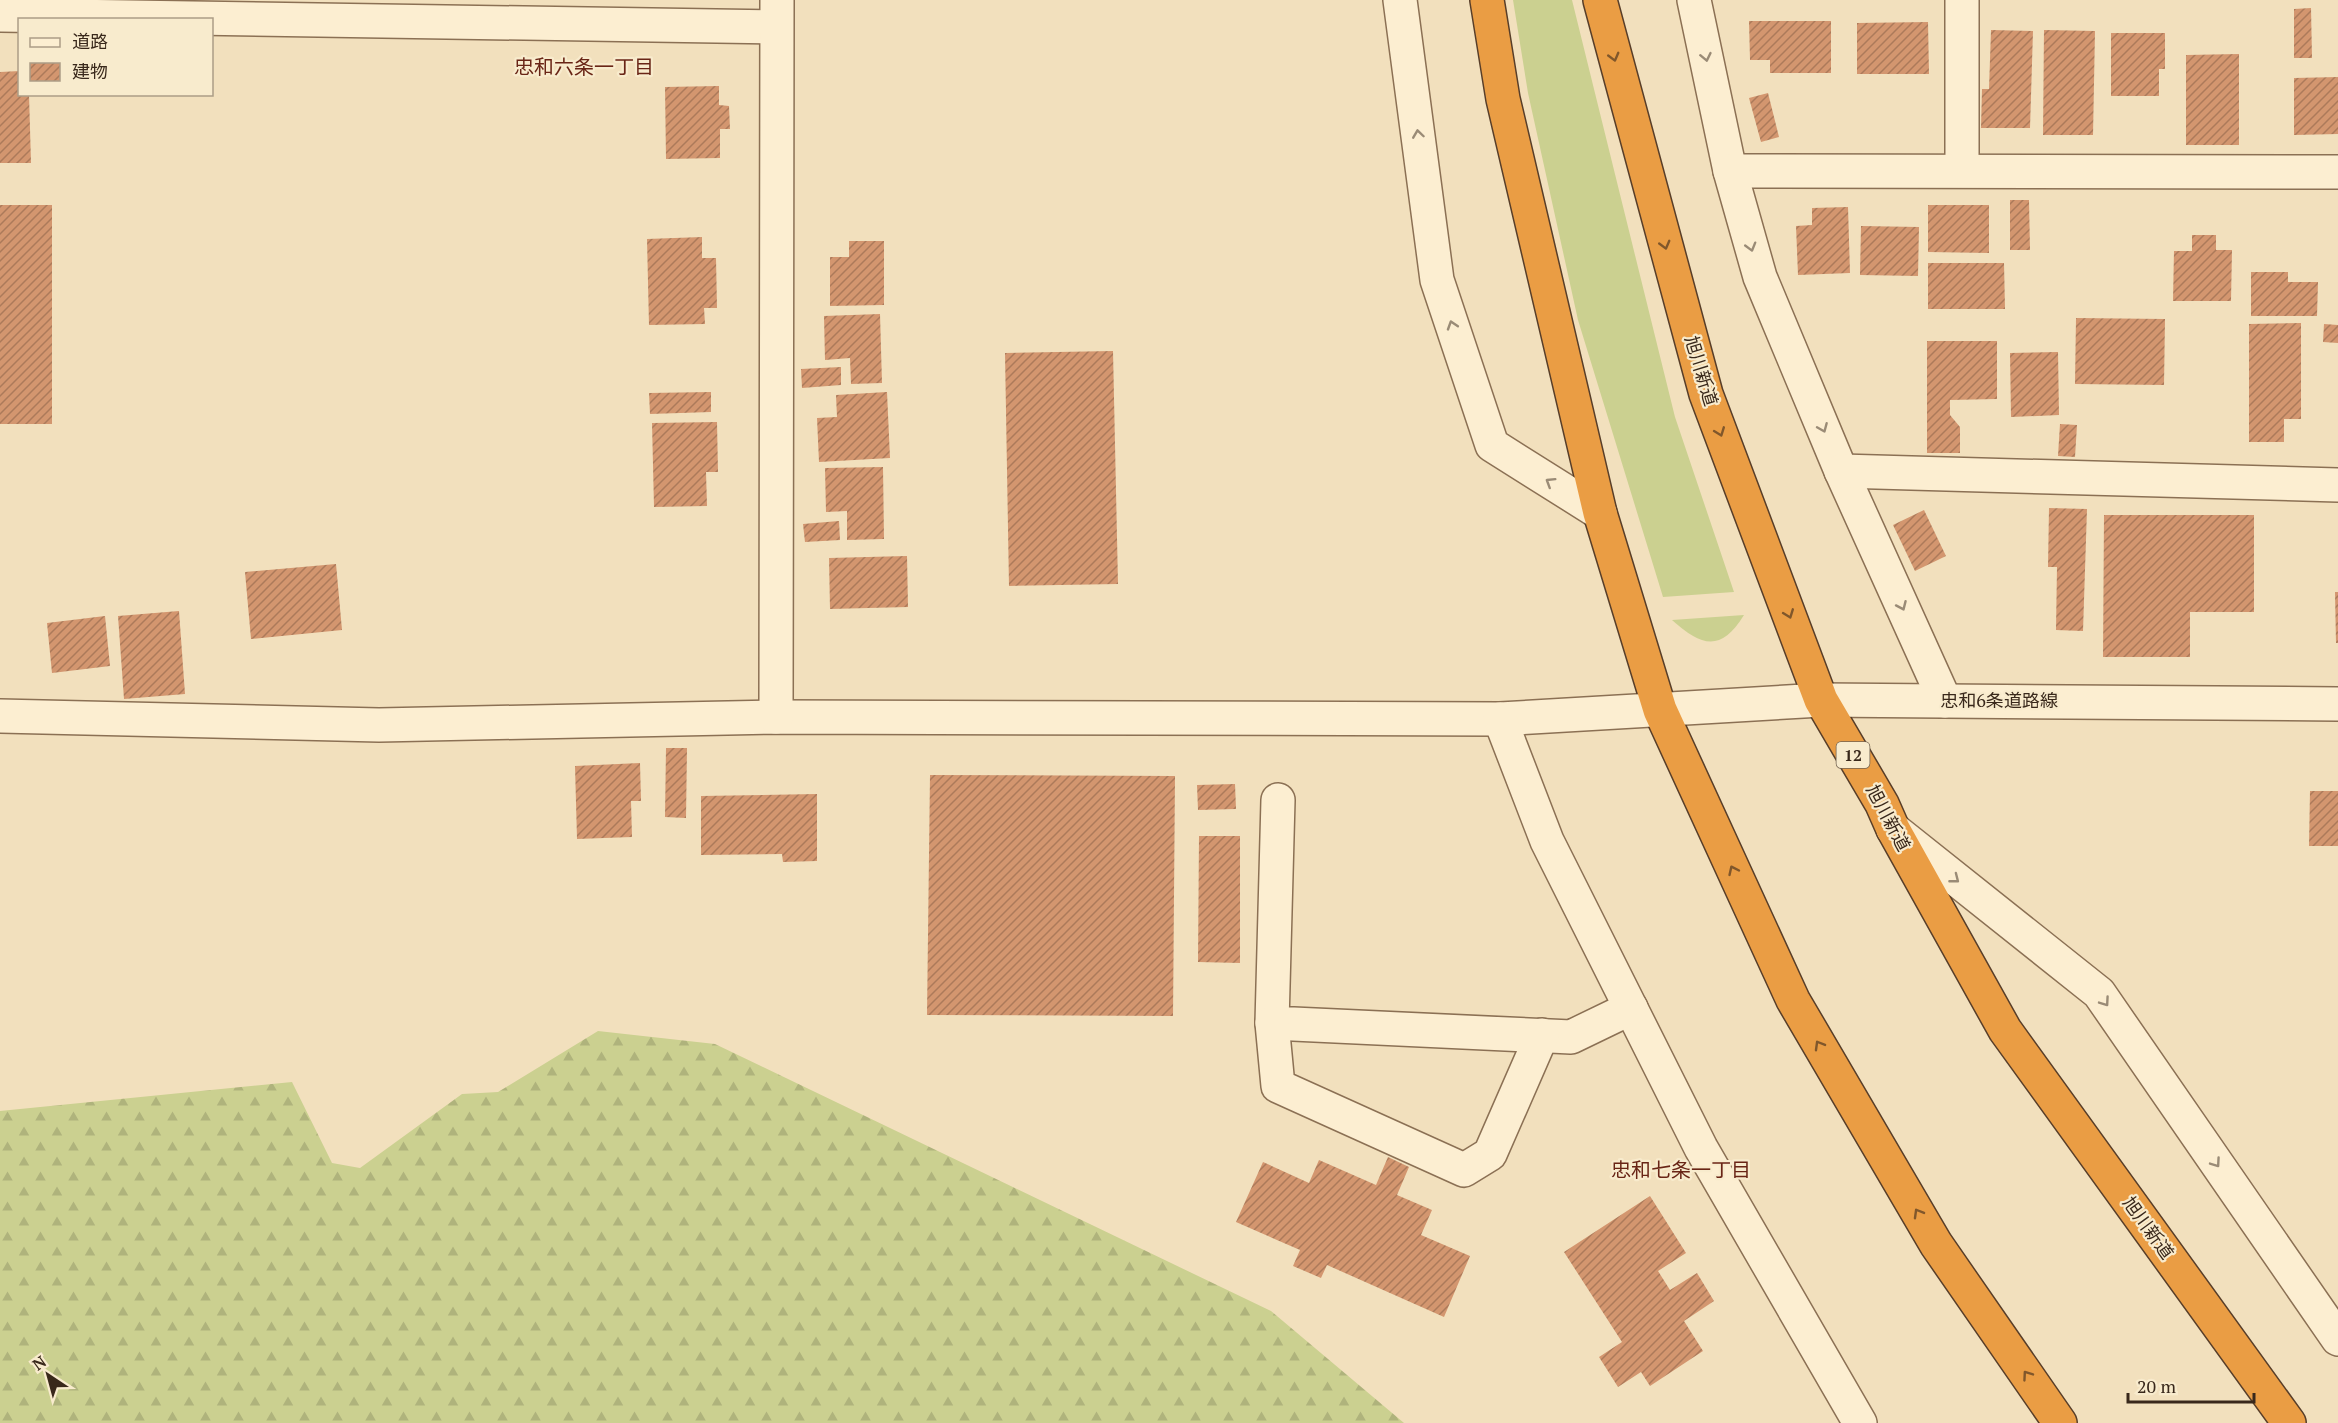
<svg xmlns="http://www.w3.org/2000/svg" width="2338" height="1423" font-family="'PT Serif','Noto Sans JP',serif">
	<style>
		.grass { fill: #cbd090 }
		.forest { fill: url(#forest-firs) }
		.building { fill: url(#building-hatch) }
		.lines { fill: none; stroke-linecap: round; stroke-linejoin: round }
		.minor-casing { stroke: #8b7054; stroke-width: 36 }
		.highway-casing { stroke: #583e29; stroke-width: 36 }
		.minor { stroke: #fceed1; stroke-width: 33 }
		.highway { stroke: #ea9d44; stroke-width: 33 }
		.oneway { stroke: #80572b }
		.oneway2 { stroke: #9a8b76 }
		.labels { text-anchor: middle; stroke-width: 4.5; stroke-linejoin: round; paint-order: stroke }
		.shield { fill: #f8ebcd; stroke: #726250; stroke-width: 1.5 }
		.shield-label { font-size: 16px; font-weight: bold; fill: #39281b }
		.street-label { font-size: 18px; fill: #39281b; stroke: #f8ebcd }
		.neighbourhood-label { font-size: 20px; fill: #692516; stroke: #f8ebcd }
	</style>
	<defs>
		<pattern id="forest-firs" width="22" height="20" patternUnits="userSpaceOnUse" patternTransform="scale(1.5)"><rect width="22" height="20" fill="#cbd090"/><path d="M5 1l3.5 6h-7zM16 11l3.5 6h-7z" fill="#afb37c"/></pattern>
		<pattern id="building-hatch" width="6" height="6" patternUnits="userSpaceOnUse" patternTransform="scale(1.5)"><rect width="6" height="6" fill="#d3966f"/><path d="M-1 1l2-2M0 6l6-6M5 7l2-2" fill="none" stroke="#ac7a5a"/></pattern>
	</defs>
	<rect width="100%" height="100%" fill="#f2e0bd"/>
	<!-- grass -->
	<g class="grass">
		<path d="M1513 0H1572L1675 417 1734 592 1663 597 1578 320 1528 93Z"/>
		<path d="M1744 615C1721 652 1702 647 1672 620Z"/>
	</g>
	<!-- forest -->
	<path class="forest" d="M598 1031 715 1044 1271 1311 1404 1423H0V1111L292 1082 332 1163 360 1168 462 1094 498 1092Z"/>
	<!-- building -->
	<g class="building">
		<path d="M2311 8 2312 58H2294V9Z"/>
		<path d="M1749 21H1831V73H1770V60H1750Z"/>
		<path d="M1928 22 1929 74H1857V23Z"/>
		<path d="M1991 30 2033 31 2030 128H1981L1982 89H1989Z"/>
		<path d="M2044 30 2095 31 2093 135H2043Z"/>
		<path d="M2111 33H2165V69H2159V96H2111Z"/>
		<path d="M2239 54V145H2186V55Z"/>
		<path d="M20 71V94H29L31 163H0V72Z"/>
		<path d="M2338 77V134L2294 135V78Z"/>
		<path d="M719 86V105L729 106 730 129H720V158L666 159 665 87Z"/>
		<path d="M1768 93 1779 137 1761 142 1749 98Z"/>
		<path d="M2010 200H2029L2030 250H2010Z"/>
		<rect x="0" y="205" width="52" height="219"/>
		<path d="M1928 205H1989V253L1928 252Z"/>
		<path d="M1848 207 1850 273 1798 275 1796 226 1812 225V208Z"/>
		<path d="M1861 226 1919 227 1918 276 1860 275Z"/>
		<path d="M2192 235H2216V250H2232L2231 301H2173L2174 251H2192Z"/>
		<path d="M702 237V258H716L717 308H704L705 324 649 325 647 239Z"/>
		<path d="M849 241H884V305L830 306V257H849Z"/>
		<path d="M1928 263H2004L2005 309H1928Z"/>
		<path d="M2251 272H2288V282H2318L2317 316H2251Z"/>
		<path d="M880 314 882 383 851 384 850 358 825 360 824 316Z"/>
		<path d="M2076 318 2165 319 2164 385 2075 384Z"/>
		<path d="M2301 323V419H2284V442H2249V324Z"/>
		<path d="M2324 324 2338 325V343L2323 342Z"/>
		<path d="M1927 341H1997V399L1950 400V415L1960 427V453H1927Z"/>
		<path d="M1113 351 1118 584 1009 586 1005 353Z"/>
		<path d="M2058 352 2059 415 2011 417 2010 353Z"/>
		<path d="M841 367V385L802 388 801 369Z"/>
		<path d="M711 392V412L650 414 649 393Z"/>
		<path d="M887 392 890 458 819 462 817 418 837 417 836 395Z"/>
		<path d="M717 422 718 472H706L707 506 654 507 652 423Z"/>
		<path d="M2060 424 2077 425 2075 457 2058 456Z"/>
		<path d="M883 467 884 539 847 540V511L826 512 825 468Z"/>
		<path d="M2049 508 2087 509 2083 631 2056 630 2057 567H2048Z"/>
		<path d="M1924 510 1946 556 1915 571 1893 525Z"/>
		<path d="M2104 515H2254V612H2190V657H2103Z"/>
		<path d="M839 521 840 540 805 542 803 524Z"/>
		<path d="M907 556 908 607 830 609 829 558Z"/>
		<path d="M336 564 342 630 251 639 245 572Z"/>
		<path d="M2335 592H2338V643H2336Z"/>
		<path d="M179 611 185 694 124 699 118 616Z"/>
		<path d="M105 616 110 666 52 673 47 623Z"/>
		<path d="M666 748H687L686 818 665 817Z"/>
		<path d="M640 763 641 801H631L632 837 577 839 575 766Z"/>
		<path d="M930 775 1175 776 1173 1016 927 1015Z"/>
		<path d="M1235 784 1236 809 1198 810 1197 785Z"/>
		<path d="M2310 791H2338V846H2309Z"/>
		<path d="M817 794V861L783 862 782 854 701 855V796Z"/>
		<path d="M1199 836H1240V963L1198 962Z"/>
		<path d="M1388 1157 1409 1167 1397 1195 1432 1210 1421 1235 1470 1256 1444 1317 1327 1265 1321 1278 1293 1266 1300 1250 1236 1222 1263 1162 1309 1183 1319 1160 1376 1185Z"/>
		<path d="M1650 1196 1686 1253 1658 1271 1670 1290 1697 1273 1714 1301 1684 1321 1703 1351 1650 1386 1641 1372 1618 1387 1599 1357 1622 1342 1564 1252Z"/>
	</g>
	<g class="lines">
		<defs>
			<g id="minor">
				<path d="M1400 0 1437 280 1492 445 1600 513"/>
				<path d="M1694 0 1730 171 1760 277 1841 471 1945 701"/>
				<path d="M1962 0V170"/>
				<path d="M0 15 776 27"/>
				<path d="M1730 171 2338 172"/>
				<path d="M1841 471 2338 485"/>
				<path d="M0 716 379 725 776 717 1500 719 1821 700 2338 704"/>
				<path d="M776 717 777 0"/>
				<path d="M1500 719 1547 841 1701 1148 1860 1423"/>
				<path d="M1278 800 1272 1023 1571 1037 1631 1008"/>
				<path d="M1893 829 2099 993 2338 1339"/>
				<path d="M1272 1023 1278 1086 1464 1170 1490 1154 1542 1035"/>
			</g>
			<g id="highway">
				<path d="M1487 0 1503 99 1600 513 1660 710 1793 1000 1936 1244 2060 1423"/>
				<path d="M1600 0 1706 394 1821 700 1882 804 1893 829 2005 1030 2289 1423"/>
			</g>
		</defs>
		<!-- minor casing -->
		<use href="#minor" class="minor-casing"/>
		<!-- highway casing -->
		<use href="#highway" class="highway-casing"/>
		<!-- minor -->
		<use href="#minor" class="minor"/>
		<!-- highway -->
		<use href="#highway" class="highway"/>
	</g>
	<!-- one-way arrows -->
	<defs><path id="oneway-chevron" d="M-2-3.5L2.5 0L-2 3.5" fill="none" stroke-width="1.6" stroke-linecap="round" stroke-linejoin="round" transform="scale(1.5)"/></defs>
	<g class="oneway">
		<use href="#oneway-chevron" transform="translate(1614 57) rotate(75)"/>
		<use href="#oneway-chevron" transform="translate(1665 245) rotate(75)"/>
		<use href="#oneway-chevron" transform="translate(1720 432) rotate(69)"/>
		<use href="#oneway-chevron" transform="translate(1789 614) rotate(69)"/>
		<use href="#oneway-chevron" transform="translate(1733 870) rotate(-115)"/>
		<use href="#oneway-chevron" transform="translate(1819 1045) rotate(-120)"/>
		<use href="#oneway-chevron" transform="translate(1918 1213) rotate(-120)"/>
		<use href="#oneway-chevron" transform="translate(2027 1375) rotate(-125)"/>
	</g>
	<g class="oneway2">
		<use href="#oneway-chevron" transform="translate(1706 57) rotate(78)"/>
		<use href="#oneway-chevron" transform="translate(1418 134) rotate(-98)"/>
		<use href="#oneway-chevron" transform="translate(1751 247) rotate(74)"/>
		<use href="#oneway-chevron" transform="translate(1452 325) rotate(-108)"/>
		<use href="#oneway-chevron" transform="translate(1823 428) rotate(67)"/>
		<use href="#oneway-chevron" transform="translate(1550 482) rotate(-148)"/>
		<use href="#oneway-chevron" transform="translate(1902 606) rotate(66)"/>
		<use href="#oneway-chevron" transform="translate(1955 879) rotate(38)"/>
		<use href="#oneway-chevron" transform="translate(2105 1002) rotate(55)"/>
		<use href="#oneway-chevron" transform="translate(2216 1163) rotate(55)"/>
	</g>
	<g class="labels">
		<!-- shield labels -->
		<rect class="shield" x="1836.5" y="742" width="33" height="26" rx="4.5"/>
		<g class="shield-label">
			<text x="1853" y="761">12</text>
		</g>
		<!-- street labels -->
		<g class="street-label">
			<text transform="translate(1701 371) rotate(73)" y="6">旭川新道</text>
			<text x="1999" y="707">忠和6条道路線</text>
			<text transform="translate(1888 818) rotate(62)" y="6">旭川新道</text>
			<text transform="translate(2148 1228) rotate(54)" y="6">旭川新道</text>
		</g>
		<!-- neighbourhood labels -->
		<g class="neighbourhood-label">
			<text x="584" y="74">忠和六条一丁目</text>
			<text x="1681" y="1177">忠和七条一丁目</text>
		</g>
	</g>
	<!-- legend -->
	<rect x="18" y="18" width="195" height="78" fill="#f8ebcd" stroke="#ac9d86" stroke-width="1.5"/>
	<rect x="30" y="38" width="30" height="9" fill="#fceed1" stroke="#ac9d86" stroke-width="1.5"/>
	<text x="72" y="48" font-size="18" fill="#39281b">道路</text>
	<rect x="30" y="63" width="30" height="18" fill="url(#building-hatch)" stroke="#ac9d86" stroke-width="1.5"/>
	<text x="72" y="78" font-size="18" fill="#39281b">建物</text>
	<!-- north arrow -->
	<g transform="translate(48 1375) rotate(324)" stroke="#f8ebcd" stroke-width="4.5" paint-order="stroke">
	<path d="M0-4.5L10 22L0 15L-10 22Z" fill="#39281b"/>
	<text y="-9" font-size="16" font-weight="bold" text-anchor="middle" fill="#39281b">N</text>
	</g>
	<!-- scale -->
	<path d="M2128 1393v9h126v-9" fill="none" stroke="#39281b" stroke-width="3"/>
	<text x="2137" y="1393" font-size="18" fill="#39281b" stroke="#f8ebcd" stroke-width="4.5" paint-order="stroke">20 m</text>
</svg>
